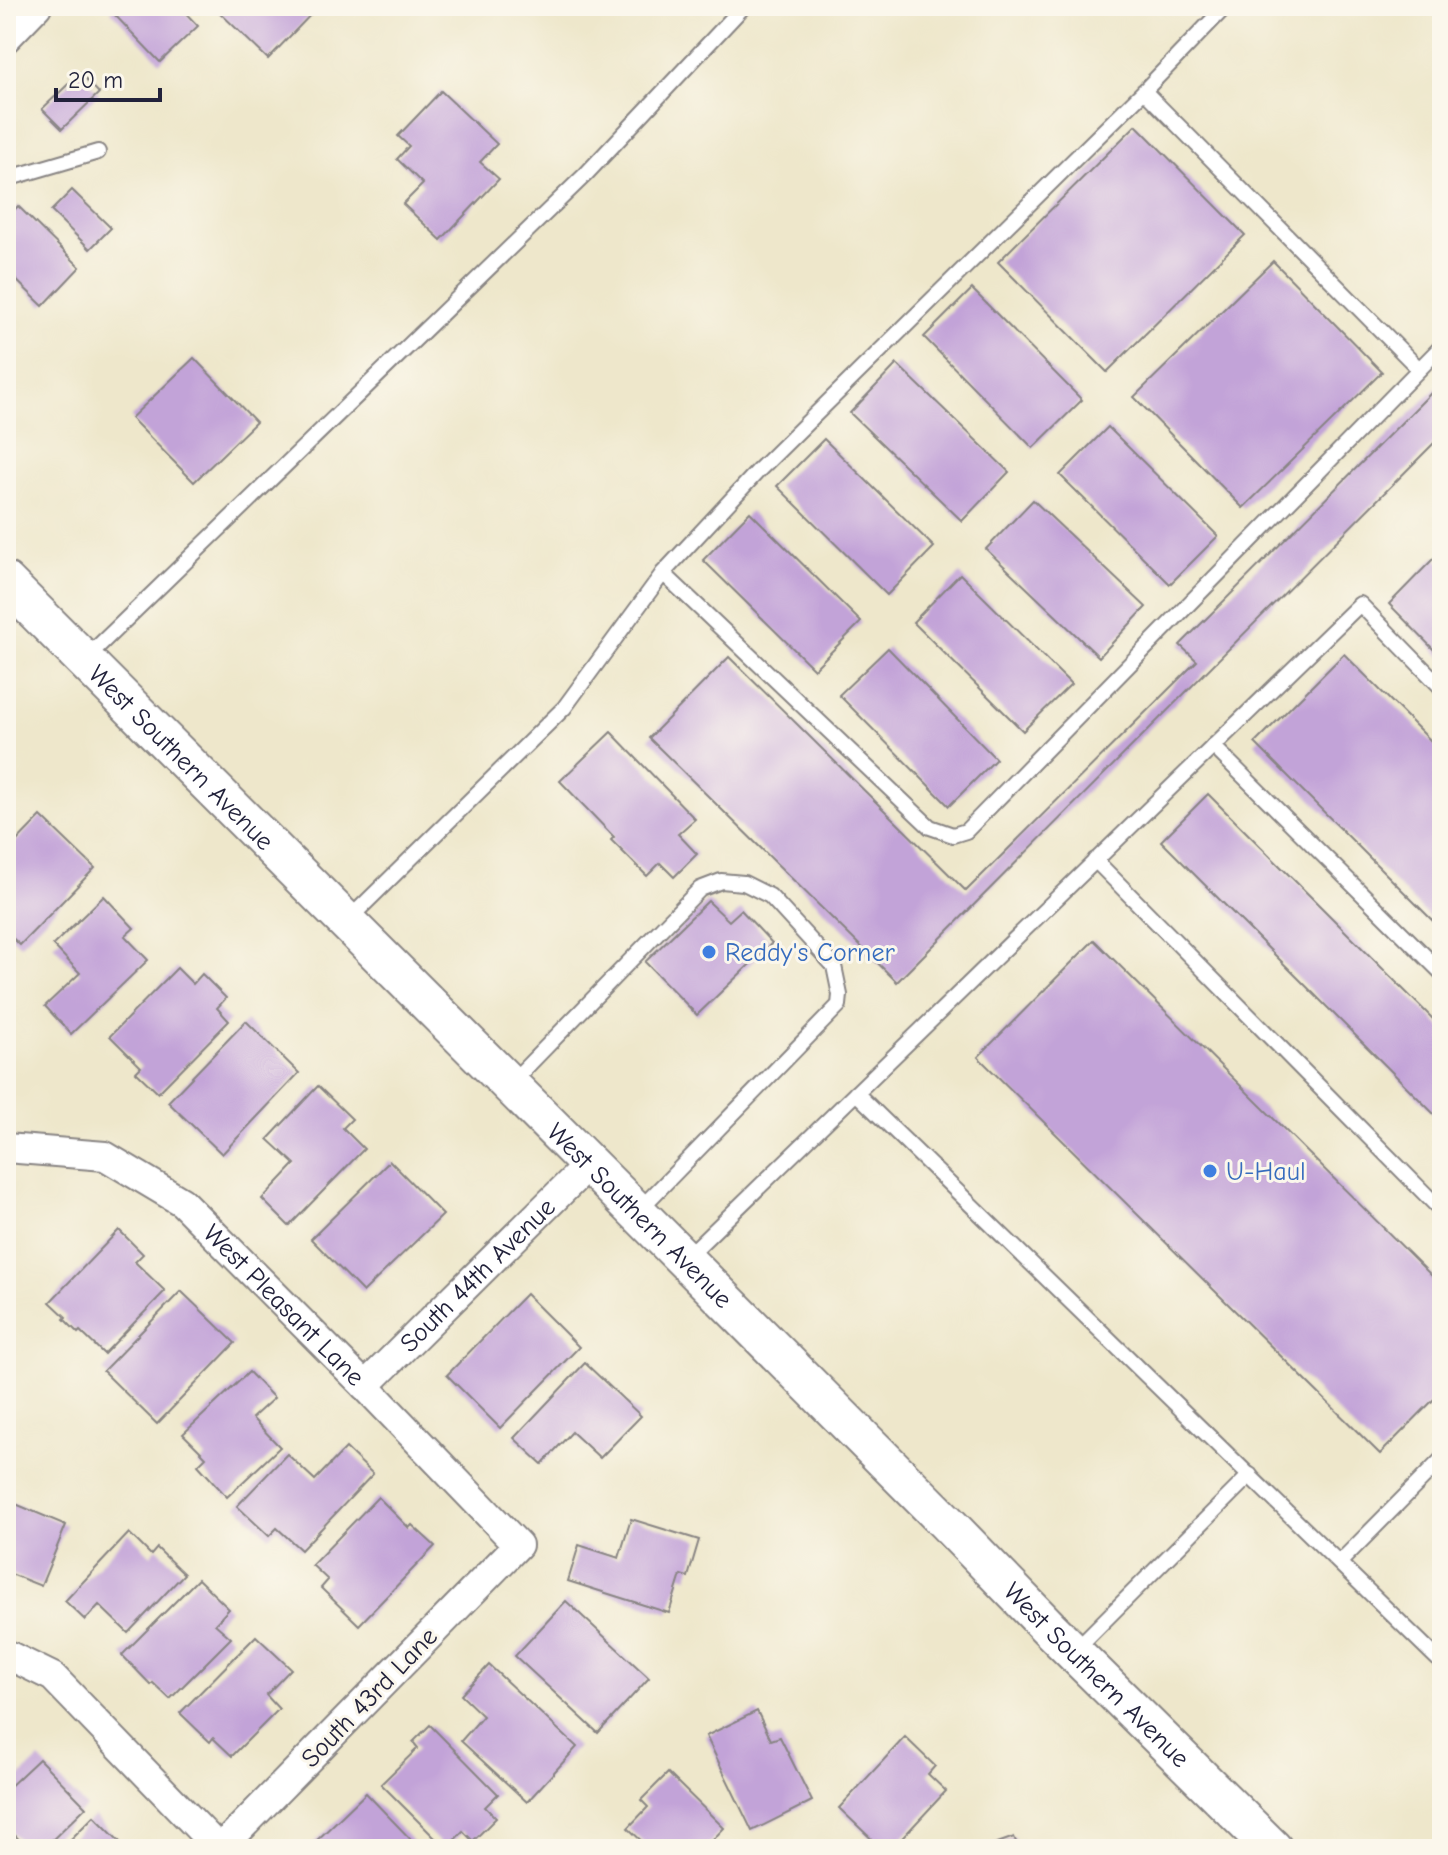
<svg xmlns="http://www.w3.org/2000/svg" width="1448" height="1855" font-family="'Comic Neue',sans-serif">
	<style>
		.building { fill: #c2a3d8 }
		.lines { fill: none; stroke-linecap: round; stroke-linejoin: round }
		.lane-casing { stroke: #888483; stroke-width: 18 }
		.street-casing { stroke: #888483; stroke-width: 32 }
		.secondary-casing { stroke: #888483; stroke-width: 42 }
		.lane { stroke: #fff; stroke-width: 14 }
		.street { stroke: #fff; stroke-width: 28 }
		.secondary { stroke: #fff; stroke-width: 38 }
		.shop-dot { fill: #3f7fe0; stroke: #fbf7ec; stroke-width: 3 }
		.labels { text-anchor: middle; stroke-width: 6; stroke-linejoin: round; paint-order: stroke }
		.street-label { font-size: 26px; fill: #22223b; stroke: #fbf7ec }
		.shop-label { font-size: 26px; fill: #366cbe; stroke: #fbf7ec; text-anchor: start }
	</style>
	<rect width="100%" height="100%" fill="#fbf7ec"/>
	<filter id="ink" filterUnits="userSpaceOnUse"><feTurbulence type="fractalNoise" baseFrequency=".0125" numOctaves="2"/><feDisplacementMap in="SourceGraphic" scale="16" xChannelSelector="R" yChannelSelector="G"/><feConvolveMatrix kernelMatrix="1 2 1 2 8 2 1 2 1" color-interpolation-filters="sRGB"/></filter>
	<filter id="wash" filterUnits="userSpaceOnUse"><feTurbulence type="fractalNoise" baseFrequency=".006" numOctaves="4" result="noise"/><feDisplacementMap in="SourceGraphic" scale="32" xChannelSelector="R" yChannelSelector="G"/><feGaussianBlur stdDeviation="1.8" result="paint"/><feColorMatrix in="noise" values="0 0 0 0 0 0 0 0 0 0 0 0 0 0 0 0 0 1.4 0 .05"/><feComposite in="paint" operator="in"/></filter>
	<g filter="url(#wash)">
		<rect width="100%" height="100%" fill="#eee7cb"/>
		<g id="blocks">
			<!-- building -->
			<g class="building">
				<path d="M116 6H134L138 10 142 6H179L198 26 160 62 111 11Z"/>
				<path d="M213 6H319L268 59Z"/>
				<path d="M80 73 99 93 62 129 42 109Z"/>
				<path d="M441 91 497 144 480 162 499 179 441 240 403 204 423 184 397 159 409 146 398 136Z"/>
				<path d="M1136 125 1245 235 1107 372 998 262Z"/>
				<path d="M72 190 111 228 90 249 51 211Z"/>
				<path d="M18 206 80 267 43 306 6 270V219Z"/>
				<path d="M1273 261 1382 372 1243 508 1134 397Z"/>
				<path d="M972 289 1082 400 1033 448 924 337Z"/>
				<path d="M194 358 256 422 194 482 131 418Z"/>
				<path d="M897 364 1009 472 962 521 850 413Z"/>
				<path d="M1442 382V435L897 982 649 738 729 657 966 891 1197 661 1180 645Z"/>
				<path d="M1108 427 1218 536 1170 584 1060 475Z"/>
				<path d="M824 439 934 547 887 595 777 486Z"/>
				<path d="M1033 500 1146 607 1099 657 986 549Z"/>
				<path d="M750 512 861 622 814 669 703 560Z"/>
				<path d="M1435 557 1442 564V658L1389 604Z"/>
				<path d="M960 574 1071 684 1023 731 913 622Z"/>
				<path d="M888 648 996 759 949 806 839 695Z"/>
				<path d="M1344 654 1442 752V930L1255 743Z"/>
				<path d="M611 732 695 819 678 834 697 854 674 877 660 863 647 876 611 840 614 837 560 781Z"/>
				<path d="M1208 794 1442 1028V1122L1161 841Z"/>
				<path d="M41 816 95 868 20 945 6 932V852Z"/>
				<path d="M104 896 134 928 125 936 148 960 71 1034 45 1006 80 973 53 945Z"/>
				<path d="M708 901 729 921 741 910 772 943 697 1015 645 962Z"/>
				<path d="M1094 940 1442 1286V1391L1380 1454 978 1057Z"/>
				<path d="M177 968 193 984 202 974 226 998 217 1008 229 1021 158 1093 136 1072 141 1067 110 1036Z"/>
				<path d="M246 1021 299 1073 222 1154 168 1102Z"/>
				<path d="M318 1086 352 1119 343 1128 364 1149 289 1226 262 1199 295 1164 268 1139Z"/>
				<path d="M390 1161 443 1215 363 1292 311 1239Z"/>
				<path d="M119 1230 143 1254 135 1262 165 1291 104 1354 80 1331 78 1333 64 1319 66 1317 50 1302Z"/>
				<path d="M181 1291 235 1343 157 1424 103 1371Z"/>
				<path d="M526 1294 579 1347 500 1428 447 1375Z"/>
				<path d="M585 1363 641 1416 600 1458 572 1432 542 1464 514 1438Z"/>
				<path d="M249 1372 274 1398 252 1418 280 1447 227 1497 198 1465 206 1457 183 1434Z"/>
				<path d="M346 1448 373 1474 301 1550 277 1528 269 1536 237 1506 287 1454 315 1480Z"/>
				<path d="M378 1497 409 1528 412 1525 435 1546 359 1625 321 1588 328 1580 312 1565Z"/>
				<path d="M6 1500 66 1525 41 1586 6 1572Z"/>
				<path d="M631 1519 699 1540 688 1577 681 1575 669 1613 568 1581 579 1545 619 1558Z"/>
				<path d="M129 1533 151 1555 157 1548 184 1574 128 1633 99 1605 85 1620 65 1601Z"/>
				<path d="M198 1579 229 1609 215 1624 231 1638 170 1699 153 1683 151 1685 122 1655Z"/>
				<path d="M566 1601 649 1678 598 1733 515 1656Z"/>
				<path d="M256 1636 291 1669 266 1695 279 1709 232 1756 213 1738 210 1742 180 1713Z"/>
				<path d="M489 1665 577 1747 527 1802 461 1741 483 1716 461 1695Z"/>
				<path d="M757 1711 771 1740 780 1737 812 1801 752 1831 706 1736Z"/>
				<path d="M430 1725 498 1794 485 1807 496 1818 473 1841 463 1831 446 1849 381 1784 418 1748 413 1742Z"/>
				<path d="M905 1737 935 1766 928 1774 946 1791 892 1849H882L839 1808Z"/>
				<path d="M39 1759 86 1807 43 1849H28L6 1826V1790Z"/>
				<path d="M668 1773 724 1828 704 1849H650L628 1828 648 1807 641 1800Z"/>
				<path d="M366 1793 420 1849H316L312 1845Z"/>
				<path d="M94 1816 127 1849H61Z"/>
				<path d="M1014 1837 1019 1849H981Z"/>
			</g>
		</g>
	</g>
	<g filter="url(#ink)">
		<use href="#blocks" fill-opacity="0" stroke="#888483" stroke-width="2"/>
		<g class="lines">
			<defs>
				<g id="lane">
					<path d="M1144 91 1419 369"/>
					<path d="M6 184 13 177 98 152"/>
					<path d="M663 573 930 827 953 835 966 831 1442 346"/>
					<path d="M85 659 586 174 744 6"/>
					<path d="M1213 746 1442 973"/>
					<path d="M1095 860 1442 1211"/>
					<path d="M347 921 564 708 663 573 758 471 1144 91 1226 6"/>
					<path d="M510 1084 700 889 721 881 744 883 770 896 834 966 840 995 839 1005 639 1210"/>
					<path d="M856 1093 1442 1663"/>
					<path d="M685 1259 1360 604 1442 688"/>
					<path d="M1340 1562 1442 1459"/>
					<path d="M1075 1650 1250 1475"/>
				</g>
				<g id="street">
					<path d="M6 38 37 6"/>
					<path id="s1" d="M6 1148 105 1156 182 1202 365 1386 518 1545 220 1849"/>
					<path id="s2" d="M365 1386 589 1164"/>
					<path d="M6 1654 53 1677 219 1849"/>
				</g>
				<g id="secondary">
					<path id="s3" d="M6 582 637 1212 946 1522 1049 1628 1273 1849"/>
				</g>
			</defs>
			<!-- lane casing -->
			<use href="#lane" class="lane-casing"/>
			<!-- street casing -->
			<use href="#street" class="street-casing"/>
			<!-- secondary casing -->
			<use href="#secondary" class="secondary-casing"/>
			<!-- lane -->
			<use href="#lane" class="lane"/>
			<!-- street -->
			<use href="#street" class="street"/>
			<!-- secondary -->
			<use href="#secondary" class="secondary"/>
		</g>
	</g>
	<!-- markers -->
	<g class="shop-dot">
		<circle cx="709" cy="952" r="8"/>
		<circle cx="1210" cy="1171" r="8"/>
	</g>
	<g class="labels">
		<!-- street labels -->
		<g class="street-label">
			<text dy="9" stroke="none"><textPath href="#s3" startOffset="248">West Southern Avenue</textPath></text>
			<text dy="9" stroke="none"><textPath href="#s3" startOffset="896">West Southern Avenue</textPath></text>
			<text dy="9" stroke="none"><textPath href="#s2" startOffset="158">South 44th Avenue</textPath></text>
			<text dy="9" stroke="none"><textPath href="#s1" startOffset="334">West Pleasant Lane</textPath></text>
			<text dy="9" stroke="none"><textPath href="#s3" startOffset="1544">West Southern Avenue</textPath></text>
			<text transform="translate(369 1697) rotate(-46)" y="9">South 43rd Lane</text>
		</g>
		<!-- shop labels -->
		<g class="shop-label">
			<text x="725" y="961">Reddy's Corner</text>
			<text x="1226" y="1180">U-Haul</text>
		</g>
	</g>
	<!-- margin -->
	<rect width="1448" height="1855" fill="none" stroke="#fbf7ec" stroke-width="32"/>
	<!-- scale -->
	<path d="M56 88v12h104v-12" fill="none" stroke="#22223b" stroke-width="4"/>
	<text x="68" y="88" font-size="24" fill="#22223b" stroke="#fbf7ec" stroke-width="6" paint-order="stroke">20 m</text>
</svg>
